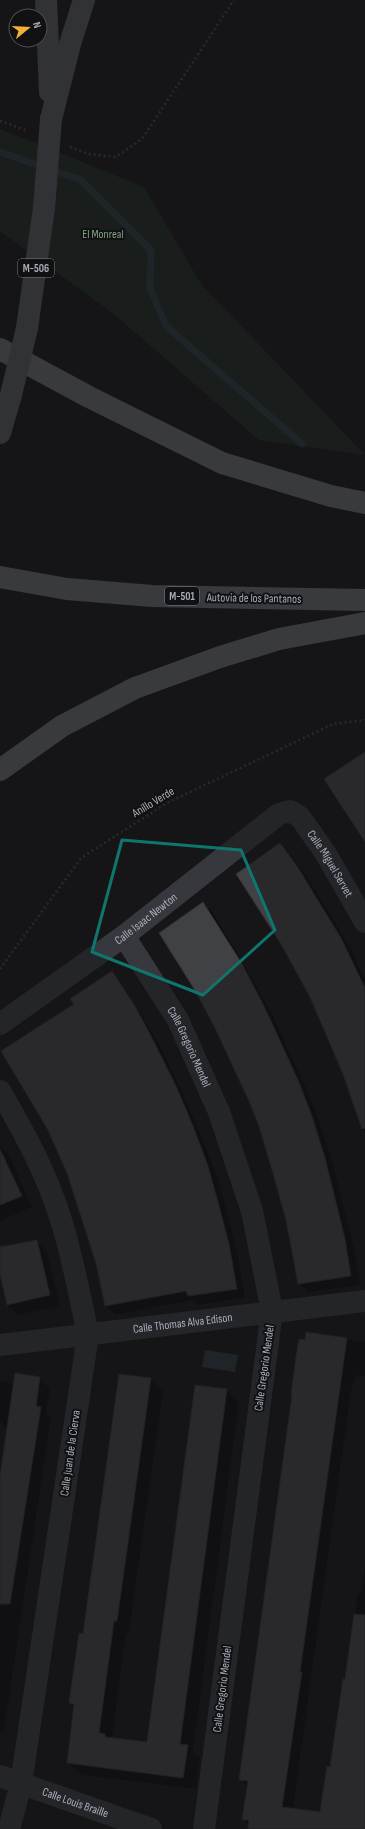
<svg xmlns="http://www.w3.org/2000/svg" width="365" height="1829" font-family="'Sofia Sans Condensed',sans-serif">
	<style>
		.green { fill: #1e261f }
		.water { fill: #2c353c }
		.shadow { fill: #0007 }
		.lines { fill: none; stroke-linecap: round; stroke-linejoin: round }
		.stream { stroke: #2c353c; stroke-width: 7 }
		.building { fill: #404145; stroke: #303034 }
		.path { stroke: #3d3f44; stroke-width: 2.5; stroke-dasharray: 2 3; stroke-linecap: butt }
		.minor { stroke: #37383d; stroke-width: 22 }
		.major { stroke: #53555c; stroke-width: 22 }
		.highway { stroke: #63666e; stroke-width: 22 }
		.major-bridge { stroke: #53555c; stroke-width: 22 }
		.marked { fill: none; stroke: #0f766e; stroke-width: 3; stroke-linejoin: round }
		.labels { text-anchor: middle; stroke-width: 4; stroke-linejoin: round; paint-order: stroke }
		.shield { fill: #111113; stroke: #7b7e86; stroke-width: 1 }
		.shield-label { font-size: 11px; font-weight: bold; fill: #a8adb8 }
		.park-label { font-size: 12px; fill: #7fa381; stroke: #111113 }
		.street-label { font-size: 12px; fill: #a8adb8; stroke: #111113 }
	</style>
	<rect width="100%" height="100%" fill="#161618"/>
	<!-- green -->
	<path class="green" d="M0 129 144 187 201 284 365 455 259 440 115 315 0 231Z"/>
	<!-- water -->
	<path class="water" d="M205 1350 238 1355 235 1372 202 1367Z"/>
	<!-- shadow -->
	<g class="shadow">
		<path d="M280 844 291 855 307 877 351 949 365 979V1134L344 1073Z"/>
		<path d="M203 903 212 912 249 973 273 1016 307 1090 321 1126 334 1168 354 1249 360 1285 308 1292 299 1283 287 1220Z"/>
		<path d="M111 973 120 982 143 1017 160 1046 184 1096 201 1136 217 1176 227 1212 238 1254 245 1298 198 1305 193 1300 115 1315 106 1306 97 1263 75 1005Z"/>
		<path d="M0 1146 9 1155 32 1207 0 1221Z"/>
		<path d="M36 1241 47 1251 60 1306 18 1315 7 1305 0 1271V1248Z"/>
		<path d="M307 1333 365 1342V1376L356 1375 351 1391 293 1809 321 1813 331 1768 358 1593 361 1594 365 1564V1829H249V1825L243 1819 248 1787 240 1779Z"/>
		<path d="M119 1375 151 1379 163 1392 129 1633H126L112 1739 148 1743 196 1386 227 1390 239 1403 193 1752 200 1758 196 1789 81 1775 68 1763 75 1707 70 1703 83 1635Z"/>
		<path d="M40 1378 50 1389 46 1413 51 1418 4 1732 0 1731V1483L8 1431 2 1425 3 1422H0V1381L15 1384Z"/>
	</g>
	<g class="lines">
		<!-- stream -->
		<path class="stream" d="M0 152 81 180 151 250 150 288 166 326 302 444"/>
	</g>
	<!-- building -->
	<g class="building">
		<path d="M365 752V842L324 779Z"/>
		<path d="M280 843 297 866 341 938 365 988V1128L362 1129 343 1074 310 997 281 944 236 874Z"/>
		<path d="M203 902 241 962 264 1006 298 1080 312 1116 325 1158 345 1239 351 1276 298 1284 286 1220 273 1173 259 1126 249 1101 216 1030 196 992 159 933Z"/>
		<path d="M112 971 135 1006 151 1036 176 1086 193 1126 208 1166 218 1202 229 1244 237 1289 188 1296 186 1291 105 1306 96 1263 67 1173 48 1130 1 1051 74 1004 70 999Z"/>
		<path d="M0 1149 22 1196 0 1205Z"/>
		<path d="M37 1240 50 1295 7 1305 0 1274V1247Z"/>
		<path d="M306 1332 347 1338 300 1672H302L282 1807 320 1812 327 1766 330 1767 343 1679H345L354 1614 365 1615V1829H248L249 1820H242L248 1781 239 1780 292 1395H291L296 1357 299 1339 305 1340Z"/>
		<path d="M15 1373 40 1377 36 1406 41 1407 10 1604H0V1476Z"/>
		<path d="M119 1374 151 1378 117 1621H114L99 1733 105 1734V1737L147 1742 195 1385 227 1389 180 1744 188 1745 183 1778 67 1763 74 1704 69 1703 79 1633 83 1634Z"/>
	</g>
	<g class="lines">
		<!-- path -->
		<g class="path">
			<path d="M0 121 28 131"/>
			<path d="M70 147 88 154 116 157 142 139 234 0"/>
			<path d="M0 969 81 858 167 803 333 724 365 720"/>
		</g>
		<!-- minor -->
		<g class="minor">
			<path id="s1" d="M124 936 178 1020 219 1112 252 1211 272 1311 204 1829"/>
			<path id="s2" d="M0 1024 124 936 279 814 290 811 300 817 326 854 365 922"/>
			<path d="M0 1091C24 1132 47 1174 61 1220 73 1258 80 1297 88 1335L21 1784 9 1829"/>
			<path id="s3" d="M0 1345 365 1301"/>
			<path id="s4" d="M0 1776 151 1829"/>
		</g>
		<!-- major -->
		<g class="major">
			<path d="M46 0 50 92"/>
			<path d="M51 119 70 44 84 0"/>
			<path d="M27 328 44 208"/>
			<path d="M0 433 11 395"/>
		</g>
		<!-- highway -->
		<g class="highway">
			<path d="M0 349 89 397 222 463 331 496 365 503"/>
			<path d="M0 577 67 589 152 596 365 600"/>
			<path d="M0 770 62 726 135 688 220 657 279 639 365 623"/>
		</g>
		<!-- major-bridge -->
		<g class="major-bridge">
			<path d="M44 208 51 119"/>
			<path d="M11 395 27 328"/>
		</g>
	</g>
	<!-- marked area -->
	<path d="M0 0H365V1829H0ZM122 840 241 850 275 930 203 995 92 952Z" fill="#161618" fill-opacity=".55" fill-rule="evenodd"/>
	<path class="marked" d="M122 840 241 850 275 930 203 995 92 952Z"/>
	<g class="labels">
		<!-- shield labels -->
		<g class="shield">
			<rect x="18" y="259" width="36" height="18" rx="3"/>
			<rect x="165" y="587" width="34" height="18" rx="3"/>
		</g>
		<g class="shield-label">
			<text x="36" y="272">M-506</text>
			<text x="182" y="600">M-501</text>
		</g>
		<!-- park labels -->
		<g class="park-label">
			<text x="103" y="238">El Monreal</text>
		</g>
		<!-- street labels -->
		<g class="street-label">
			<text transform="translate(254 598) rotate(1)" y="4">Autovía de los Pantanos</text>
			<text transform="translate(153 802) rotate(-31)" y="4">Anillo Verde</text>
			<text dy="4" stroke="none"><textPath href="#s2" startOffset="428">Calle Miguel Servet</textPath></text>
			<text dy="4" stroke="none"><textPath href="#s2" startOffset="180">Calle Isaac Newton</textPath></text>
			<text dy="4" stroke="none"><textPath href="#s1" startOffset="129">Calle Gregorio Mendel</textPath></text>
			<text dy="4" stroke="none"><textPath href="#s3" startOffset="184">Calle Thomas Alva Edison</textPath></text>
			<text transform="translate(264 1368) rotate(-82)" y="4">Calle Gregorio Mendel</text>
			<text transform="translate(70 1453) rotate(-82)" y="4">Calle Juan de la Cierva</text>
			<text transform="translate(222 1689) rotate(-83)" y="4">Calle Gregorio Mendel</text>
			<text dy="4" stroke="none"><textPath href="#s4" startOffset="80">Calle Louis Braille</textPath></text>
		</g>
	</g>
	<!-- north arrow -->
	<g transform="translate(28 28) rotate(72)"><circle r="19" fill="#111113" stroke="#4d4f55"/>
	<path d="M0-3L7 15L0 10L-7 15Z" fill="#f2b134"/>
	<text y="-6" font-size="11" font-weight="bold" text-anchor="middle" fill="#a8adb8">N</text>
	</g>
</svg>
